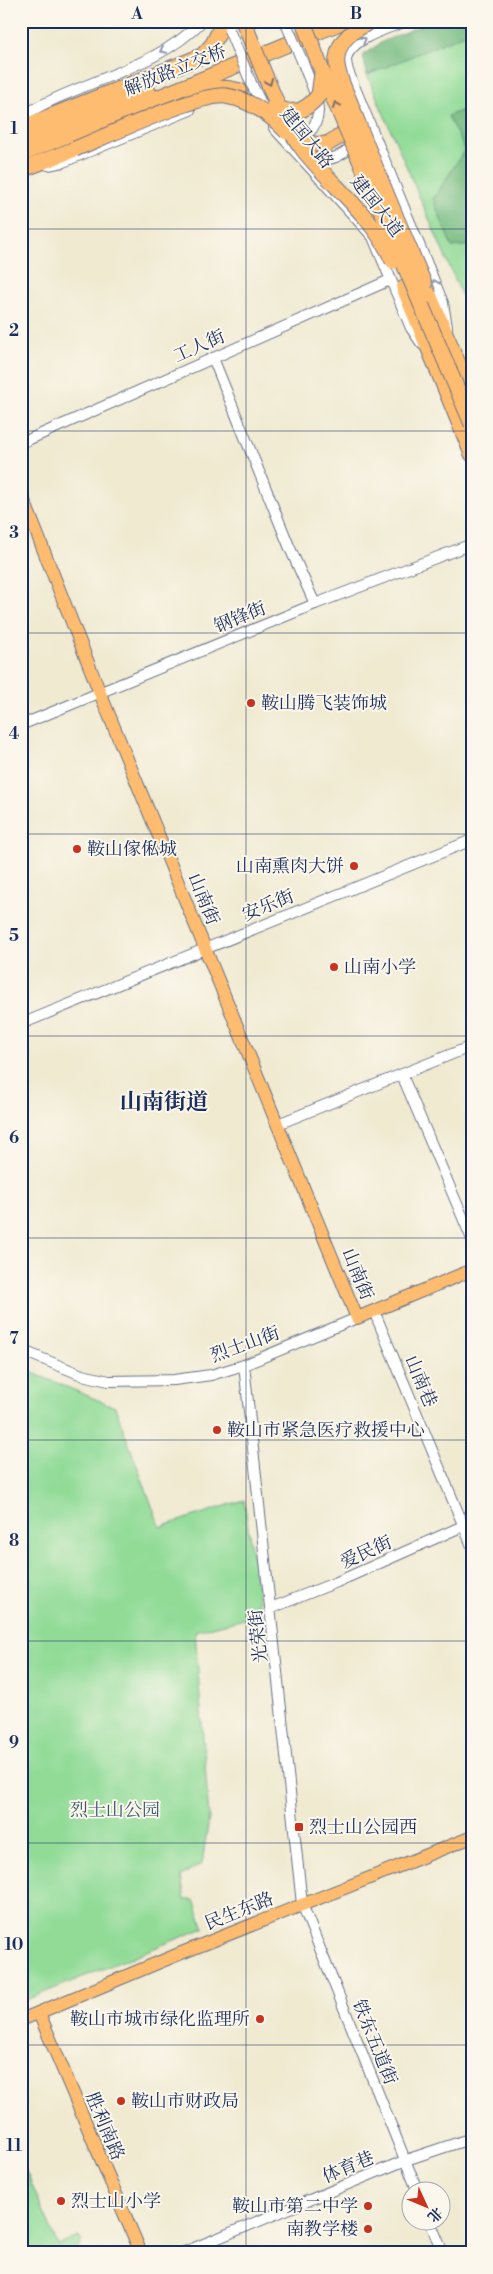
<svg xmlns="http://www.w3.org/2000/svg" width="493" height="2274" font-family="'Libre Bodoni','Noto Serif SC',serif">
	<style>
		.green { fill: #91db97; stroke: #56857a }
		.forest { fill: #74bb80; stroke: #48756f }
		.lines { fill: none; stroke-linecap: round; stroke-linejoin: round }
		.minor-casing { stroke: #667086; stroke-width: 12 }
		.major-casing { stroke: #667086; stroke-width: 14 }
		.highway-casing { stroke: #667086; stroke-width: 17 }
		.minor { stroke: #fff; stroke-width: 10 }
		.major { stroke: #febc70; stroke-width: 12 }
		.highway { stroke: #febc70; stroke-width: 15 }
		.minor-bridge-casing { stroke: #667086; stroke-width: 12; stroke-linecap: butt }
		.highway-bridge-casing { stroke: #667086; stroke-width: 17; stroke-linecap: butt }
		.minor-bridge { stroke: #fff; stroke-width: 10 }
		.highway-bridge { stroke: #febc70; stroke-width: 15 }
		.oneway { stroke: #8d97ae }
		.oneway2 { stroke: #816e66 }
		.grid { fill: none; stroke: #1b2f5e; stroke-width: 1; stroke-opacity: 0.55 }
		.poi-dot { fill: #c8321e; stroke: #fbf7ec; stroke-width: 2 }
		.labels { text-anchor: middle; stroke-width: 4; stroke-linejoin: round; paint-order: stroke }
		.street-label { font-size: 18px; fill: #1b2f5e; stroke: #fbf7ec }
		.poi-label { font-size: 18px; fill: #1b2f5e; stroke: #fbf7ec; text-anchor: start }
		.park-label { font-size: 18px; fill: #385a6c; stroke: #fbf7ec }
		.district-label { font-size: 22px; font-weight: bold; fill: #1b2f5e; stroke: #fbf7ec }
		.neatline { fill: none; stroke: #1b2f5e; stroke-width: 2 }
		.grid-label { font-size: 16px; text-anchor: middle; font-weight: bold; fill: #1b2f5e }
	</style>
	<rect width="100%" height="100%" fill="#fbf7ec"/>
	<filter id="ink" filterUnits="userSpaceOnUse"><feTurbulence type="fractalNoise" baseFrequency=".02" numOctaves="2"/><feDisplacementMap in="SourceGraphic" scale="10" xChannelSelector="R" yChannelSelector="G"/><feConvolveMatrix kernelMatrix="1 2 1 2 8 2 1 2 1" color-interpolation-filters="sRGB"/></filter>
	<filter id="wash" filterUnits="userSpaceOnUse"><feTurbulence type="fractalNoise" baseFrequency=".0096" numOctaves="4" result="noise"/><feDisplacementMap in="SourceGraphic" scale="20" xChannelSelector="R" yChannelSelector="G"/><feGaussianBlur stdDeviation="1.12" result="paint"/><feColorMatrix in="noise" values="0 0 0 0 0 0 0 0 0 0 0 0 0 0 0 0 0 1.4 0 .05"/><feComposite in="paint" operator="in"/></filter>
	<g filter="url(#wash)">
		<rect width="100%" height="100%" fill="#f0ead1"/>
		<!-- green -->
		<g class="green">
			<path d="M472 31V106L448 116 465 150 433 199 452 247 472 245V319L367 75Z"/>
			<path d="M21 1368 115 1407 160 1527 244 1500 261 1615 195 1631 209 1817 202 1864 181 1876 185 1900H194L204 1928 21 2002Z"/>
			<path d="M21 2160 58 2245 79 2237 82 2241 75 2253H72L70 2249 62 2253H21Z"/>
		</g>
		<!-- forest -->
		<g class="forest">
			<path d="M431 21H472V31L367 75 363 55 382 42Z"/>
			<path d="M472 106V245L452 247 433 199 465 150 448 116Z"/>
		</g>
	</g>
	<g filter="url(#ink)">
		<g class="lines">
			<defs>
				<g id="minor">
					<path d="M406 21C390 28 350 38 346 59 346 62 347 67 348 71L443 303 447 327"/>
					<path d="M252 85 265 111"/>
					<path d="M21 117C77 81 156 70 202 21"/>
					<path d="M274 128 373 237 411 328 422 344"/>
					<path d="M297 140C303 139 308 134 312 129 327 109 310 84 303 63"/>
					<path d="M310 159C330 163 344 156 356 141"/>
					<path d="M48 165 63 162 190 110"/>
					<path d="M213 358 289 546 315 604"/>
					<path d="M21 443 390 280"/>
					<path d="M21 725 315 604 472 544"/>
					<path d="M21 1024 472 840"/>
					<path d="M402 1075 472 1239"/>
					<path d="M278 1124 472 1046"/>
					<path d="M374 1311 472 1546"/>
					<path d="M21 1350 82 1375 109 1381 174 1380 211 1375 244 1365 357 1318"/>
					<path d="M244 1365 302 1904 418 2192"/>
					<path d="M271 1608 337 1582 472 1522"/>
					<path d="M430 2222 443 2253"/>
					<path d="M182 2253 406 2160 472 2138"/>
				</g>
				<g id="major">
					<path d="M21 493 100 693 357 1318 472 1270"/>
					<path d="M39 2013 141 2253"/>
					<path d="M21 2020 179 1954 472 1837"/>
				</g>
				<g id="highway">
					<path d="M192 92C209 87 223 86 240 91"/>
					<path d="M21 128 202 56 213 44 224 21"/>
					<path d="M21 139 148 91"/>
					<path d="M327 144 342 135 351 119"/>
					<path d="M21 154 344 21"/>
					<path d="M21 170 75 149"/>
					<path d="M404 288 472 454"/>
					<path d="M429 295 472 396"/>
				</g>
			</defs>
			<!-- minor casing -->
			<use href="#minor" class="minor-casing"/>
			<!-- major casing -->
			<use href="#major" class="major-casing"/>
			<!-- highway casing -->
			<use href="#highway" class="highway-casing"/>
			<!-- minor -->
			<use href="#minor" class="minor"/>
			<!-- major -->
			<use href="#major" class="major"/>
			<!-- highway -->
			<use href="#highway" class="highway"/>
			<defs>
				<g id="minor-bridge">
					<path d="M285 21 303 63"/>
					<path d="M229 30 252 85"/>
				</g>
				<g id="highway-bridge">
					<path d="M243 21C260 60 279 120 305 152 334 188 374 217 393 261"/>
					<path d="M303 21 322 71 472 424"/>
					<path d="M371 21C355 30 339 38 337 58 335 72 346 92 351 105 375 169 402 232 429 295"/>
					<path d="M274 106C294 116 305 112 319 95L322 73"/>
					<path d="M295 134C305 144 314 145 327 144"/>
					<path d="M75 149C105 137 198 93 226 96 251 100 270 114 287 132"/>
				</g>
			</defs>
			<!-- minor-bridge casing -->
			<use href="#minor-bridge" class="minor-bridge-casing"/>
			<!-- highway-bridge casing -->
			<use href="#highway-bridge" class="highway-bridge-casing"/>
			<!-- minor-bridge -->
			<use href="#minor-bridge" class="minor-bridge"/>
			<!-- highway-bridge -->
			<use href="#highway-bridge" class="highway-bridge"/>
		</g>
		<!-- one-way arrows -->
		<defs><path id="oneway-chevron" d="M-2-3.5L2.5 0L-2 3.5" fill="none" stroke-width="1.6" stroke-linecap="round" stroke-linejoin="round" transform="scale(1.25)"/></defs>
		<g class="oneway">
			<use href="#oneway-chevron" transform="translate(363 40) rotate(-32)"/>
			<use href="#oneway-chevron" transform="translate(163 50) rotate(153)"/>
			<use href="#oneway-chevron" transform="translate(435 283) rotate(-112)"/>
		</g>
		<g class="oneway2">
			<use href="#oneway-chevron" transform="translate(269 82) rotate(67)"/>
			<use href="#oneway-chevron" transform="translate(336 105) rotate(-113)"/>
		</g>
	</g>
	<!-- grid -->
	<path class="grid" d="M246 21V2253M21 229H472M21 431H472M21 633H472M21 834H472M21 1036H472M21 1238H472M21 1440H472M21 1641H472M21 1843H472M21 2045H472"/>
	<!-- markers -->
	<g class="poi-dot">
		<circle cx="251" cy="703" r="5"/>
		<circle cx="77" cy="849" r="5"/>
		<circle cx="354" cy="866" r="5"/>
		<circle cx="334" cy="967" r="5"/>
		<circle cx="217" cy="1430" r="5"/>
		<rect x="294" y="1822" width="10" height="10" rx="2.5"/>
		<circle cx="260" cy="2019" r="5"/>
		<circle cx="121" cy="2101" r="5"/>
		<circle cx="61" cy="2201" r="5"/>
		<circle cx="368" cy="2206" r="5"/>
		<circle cx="368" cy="2229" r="5"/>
	</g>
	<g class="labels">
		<!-- street labels -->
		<g class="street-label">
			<text transform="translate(175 70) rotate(-22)" y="6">解放路立交桥</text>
			<text transform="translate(307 138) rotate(51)" y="6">建国大路</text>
			<text transform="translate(377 206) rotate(52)" y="6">建国大道</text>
			<text transform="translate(199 346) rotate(-24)" y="6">工人街</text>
			<text transform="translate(240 617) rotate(-22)" y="6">钢锋街</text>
			<text transform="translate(204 899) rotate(68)" y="6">山南街</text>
			<text transform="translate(268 905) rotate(-22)" y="6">安乐街</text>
			<text transform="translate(358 1274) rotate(68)" y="6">山南街</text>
			<text transform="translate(245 1344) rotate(-20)" y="6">烈士山街</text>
			<text transform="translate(421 1381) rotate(67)" y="6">山南巷</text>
			<text transform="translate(366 1552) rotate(-24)" y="6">爱民街</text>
			<text transform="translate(258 1636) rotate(-96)" y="6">光荣街</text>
			<text transform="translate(239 1911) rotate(-22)" y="6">民生东路</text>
			<text transform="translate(375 2042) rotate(68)" y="6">铁东五道街</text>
			<text transform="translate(105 2126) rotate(67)" y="6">胜利南路</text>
			<text transform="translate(348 2167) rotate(-23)" y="6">体育巷</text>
		</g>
		<!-- poi labels -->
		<g class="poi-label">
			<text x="261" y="709">鞍山腾飞装饰城</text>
			<text x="87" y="855">鞍山傢俬城</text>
			<text x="344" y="872" text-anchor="end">山南熏肉大饼</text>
			<text x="344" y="973">山南小学</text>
			<text x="227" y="1436">鞍山市紧急医疗救援中心</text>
			<text x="309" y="1833">烈士山公园西</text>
			<text x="250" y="2025" text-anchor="end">鞍山市城市绿化监理所</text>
			<text x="131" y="2107">鞍山市财政局</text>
			<text x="71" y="2207">烈士山小学</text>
			<text x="358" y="2212" text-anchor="end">鞍山市第二中学</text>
			<text x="358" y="2235" text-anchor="end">南教学楼</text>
		</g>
		<!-- park labels -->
		<g class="park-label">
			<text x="115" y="1816">烈士山公园</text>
		</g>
		<!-- district labels -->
		<g class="district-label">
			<text x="164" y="1109">山南街道</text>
		</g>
	</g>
	<!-- margin -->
	<rect width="493" height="2274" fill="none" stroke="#fbf7ec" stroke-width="55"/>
	<!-- north arrow -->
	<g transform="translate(426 2206) rotate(134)"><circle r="24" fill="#fbf7ec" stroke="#a1a7b3"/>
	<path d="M0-4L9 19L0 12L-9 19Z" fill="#c8321e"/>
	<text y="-8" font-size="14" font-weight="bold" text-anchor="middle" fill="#1b2f5e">北</text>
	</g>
	<rect x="28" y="28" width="438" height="2218" class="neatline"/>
	<g class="grid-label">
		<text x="137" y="19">A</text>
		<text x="356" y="19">B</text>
		<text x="14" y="134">1</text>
		<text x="14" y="336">2</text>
		<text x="14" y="538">3</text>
		<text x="14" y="739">4</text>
		<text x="14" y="941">5</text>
		<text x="14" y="1143">6</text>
		<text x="14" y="1344">7</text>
		<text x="14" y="1546">8</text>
		<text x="14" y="1748">9</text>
		<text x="14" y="1950">10</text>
		<text x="14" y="2151">11</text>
	</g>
</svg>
